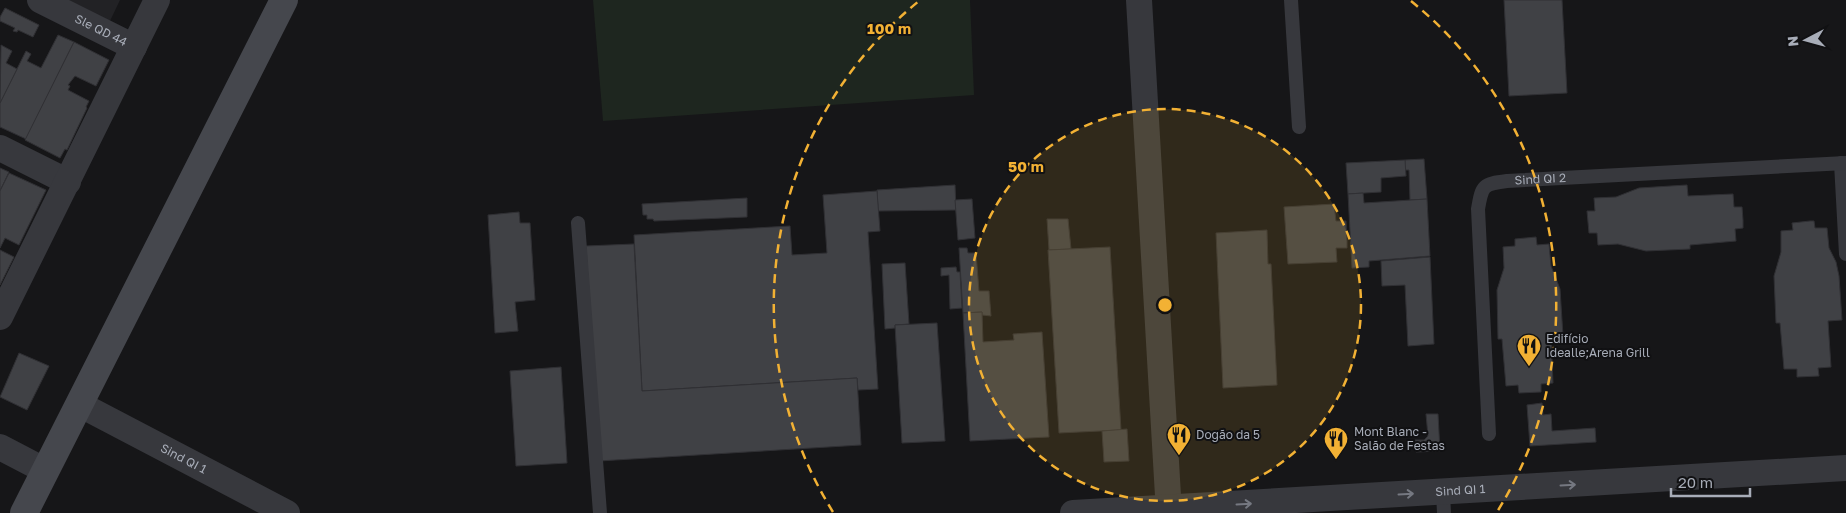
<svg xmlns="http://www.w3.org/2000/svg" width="1846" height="513" font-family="'Golos Text',sans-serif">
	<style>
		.built { fill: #222225 }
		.green { fill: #1e261f }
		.building { fill: #404145; stroke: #303034 }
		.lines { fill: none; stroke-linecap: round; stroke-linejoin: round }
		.service { stroke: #37383d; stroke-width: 14 }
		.minor { stroke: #37383d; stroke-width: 26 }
		.secondary { stroke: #45474d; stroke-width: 28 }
		.oneway { stroke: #757881 }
		.ring { fill: none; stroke: #f2b134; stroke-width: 2.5; stroke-dasharray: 9 6 }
		.labels { text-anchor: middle; stroke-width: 4; stroke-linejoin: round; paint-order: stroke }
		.street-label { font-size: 12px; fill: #a8adb8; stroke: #111113 }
		.poi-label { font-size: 12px; fill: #a8adb8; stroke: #111113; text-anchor: start }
		.centre { fill: #f2b134; stroke: #111113; stroke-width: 2.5 }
		.ring-label { font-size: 15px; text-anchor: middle; font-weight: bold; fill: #f2b134; stroke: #111113; stroke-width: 4; stroke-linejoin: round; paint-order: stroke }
	</style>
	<rect width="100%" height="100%" fill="#161618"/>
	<!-- built -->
	<path class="built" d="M63 0H120L109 23Z"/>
	<!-- green -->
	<path class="green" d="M593 0H970L974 95 603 121Z"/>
	<!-- building -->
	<g class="building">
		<path d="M1504 0H1562L1567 93 1509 96Z"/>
		<path d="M5 8 39 25 33 37 18 30 17 32 13 31 15 28 0 21V17Z"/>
		<path d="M58 35 74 42 26 139 0 127V103L26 51 31 54 27 61 41 68Z"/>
		<path d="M74 42 109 60 96 86 75 76 68 85 70 86 68 90 89 101 86 107 87 108 67 150 65 149 60 158 25 140Z"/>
		<path d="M1 45 12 51 6 63 17 69 0 103Z"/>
		<path d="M1424 159 1427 199 1410 200 1409 170H1405V160Z"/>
		<path d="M1405 160 1406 176 1381 178V192L1348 194 1346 163Z"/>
		<path d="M0 168 9 172 0 191Z"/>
		<path d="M9 173 46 190 19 245 5 238 0 248V191Z"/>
		<path d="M955 185 956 210 878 211 877 190Z"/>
		<path d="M1687 185 1688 196 1733 194 1734 207H1742L1743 220V228L1735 229 1736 241 1690 245V249L1646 251 1618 244 1598 245 1597 233H1589L1587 211H1595L1594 198 1616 197 1639 188Z"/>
		<path d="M877 191 880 231 868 232 878 389 858 390 857 378 642 391 634 235 790 226 792 255 827 253 823 195Z"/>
		<path d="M1363 193 1364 203 1427 199 1430 256 1369 261V267L1352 268 1348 194Z"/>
		<path d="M747 198V217L654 221 653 219H647V215H643L642 204Z"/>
		<path d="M972 199 975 238 958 240 955 200Z"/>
		<path d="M1334 204 1336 221H1346L1347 241V248H1336L1337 262 1288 264 1284 207Z"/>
		<path d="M519 212 520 223H530L535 300 515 302 518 331 495 333 488 215Z"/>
		<path d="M1047 219H1068L1071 249 1049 250Z"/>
		<path d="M1810 221H1814L1815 228H1827L1829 248 1836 262 1839 276 1842 320 1828 321 1831 367 1818 368 1819 376 1797 377V369H1784L1780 323H1776L1774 276 1781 252V231L1793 230 1792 223Z"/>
		<path d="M1267 230 1268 264H1271L1277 385 1223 388 1216 233Z"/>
		<path d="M1536 237 1537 245 1549 244 1551 266 1560 289 1563 336 1551 337 1553 383 1541 384V392L1519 393 1518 385 1506 386 1502 339H1498L1497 290 1504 268 1503 247 1515 246V239Z"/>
		<path d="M634 244 642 391 857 378 861 445 599 461 586 246Z"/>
		<path d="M1110 247 1121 430 1059 433 1048 250Z"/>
		<path d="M959 248H967L968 253H976L979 291H989L991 316 982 315V312L963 313Z"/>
		<path d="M0 250 14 257 0 285Z"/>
		<path d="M1430 257 1434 344 1408 346 1405 285 1382 286 1381 261Z"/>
		<path d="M905 263 909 324 895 325V328L885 329 882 264Z"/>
		<path d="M956 267 957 272H960L962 308 950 309 949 275 941 276V268Z"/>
		<path d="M982 312 983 342 1014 340 1013 334 1042 332 1049 437 970 441 963 313Z"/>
		<path d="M937 323 945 441 902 443 895 325Z"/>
		<path d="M19 353 49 366 27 410 0 397Z"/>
		<path d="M561 367 567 463 516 466 510 371Z"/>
		<path d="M1542 403 1543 415 1551 414 1552 431 1595 428 1596 442 1530 446 1527 405Z"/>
		<path d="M1426 414H1438L1440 451 1416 452 1415 440H1424L1428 436Z"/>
		<path d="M1127 429 1129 461 1104 462 1102 431Z"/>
	</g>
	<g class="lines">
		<!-- service -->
		<g class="service">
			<path d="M1291 0 1299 127"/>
			<path d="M1841 163 1846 254"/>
			<path d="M578 223 600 513"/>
			<path id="s1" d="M1489 434 1478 209C1482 185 1483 184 1507 181L1846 163"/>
			<path d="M1443 492 1444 513"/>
		</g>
		<!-- minor -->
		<g class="minor">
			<path id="s2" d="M40 0 134 47"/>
			<path d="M1139 0 1169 513"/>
			<path d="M0 148 68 182"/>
			<path d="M0 317 157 0"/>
			<path id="s3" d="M79 404 287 513"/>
			<path d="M0 447 44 470"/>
			<path id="s4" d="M1073 513 1846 468"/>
		</g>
		<!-- secondary -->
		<path class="secondary" d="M24 513 284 0"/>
	</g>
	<!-- one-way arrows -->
	<defs><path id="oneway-shaft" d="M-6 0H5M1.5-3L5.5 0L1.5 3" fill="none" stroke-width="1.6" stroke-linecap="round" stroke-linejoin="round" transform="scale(1.25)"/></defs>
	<g class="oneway">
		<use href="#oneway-shaft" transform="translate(1568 485) rotate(-3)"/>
		<use href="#oneway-shaft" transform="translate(1406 494) rotate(-3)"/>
		<use href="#oneway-shaft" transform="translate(1244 504) rotate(-3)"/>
	</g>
	<!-- distance rings -->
	<circle cx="1165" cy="305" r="196" fill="#f2b134" fill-opacity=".12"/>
	<g class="ring">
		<circle cx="1165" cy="305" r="196"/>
		<path d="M833 512A391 391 0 0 1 919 1M1411 1A391 391 0 0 1 1497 512"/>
	</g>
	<!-- icons -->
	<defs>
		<symbol id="restaurant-pin" viewBox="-11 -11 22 30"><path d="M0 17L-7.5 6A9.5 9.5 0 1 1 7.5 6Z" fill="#f2b134" stroke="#111113"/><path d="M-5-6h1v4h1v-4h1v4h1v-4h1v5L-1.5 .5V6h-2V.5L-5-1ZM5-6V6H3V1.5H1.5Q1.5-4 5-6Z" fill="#111"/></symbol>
	</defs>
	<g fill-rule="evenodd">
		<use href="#restaurant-pin" x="1515" y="332" width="28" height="38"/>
		<use href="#restaurant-pin" x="1165" y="421" width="28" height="38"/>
		<use href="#restaurant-pin" x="1322" y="425" width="28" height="38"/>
	</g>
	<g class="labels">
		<!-- street labels -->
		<g class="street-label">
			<text dy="4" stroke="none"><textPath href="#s2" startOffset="68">Sle QD 44</textPath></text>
			<text dy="4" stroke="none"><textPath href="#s1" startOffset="305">Sind QI 2</textPath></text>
			<text dy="4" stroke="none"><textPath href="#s3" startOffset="118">Sind QI 1</textPath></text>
			<text dy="4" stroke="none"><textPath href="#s4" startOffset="388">Sind QI 1</textPath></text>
		</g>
		<!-- poi labels -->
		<g class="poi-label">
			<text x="1546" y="343">Edifício<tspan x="1546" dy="14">Idealle;Arena Grill</tspan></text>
			<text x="1354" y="436">Mont Blanc -<tspan x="1354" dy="14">Salão de Festas</tspan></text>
			<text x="1196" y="439">Dogão da 5</text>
		</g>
	</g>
	<circle cx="1165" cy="305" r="8" class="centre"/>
	<g class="ring-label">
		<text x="889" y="34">100 m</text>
		<text x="1026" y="172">50 m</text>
	</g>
	<!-- north arrow -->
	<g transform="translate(1806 40) rotate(264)" stroke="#111113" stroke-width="4" paint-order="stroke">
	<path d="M0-4L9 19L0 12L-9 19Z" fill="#a8adb8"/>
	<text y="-8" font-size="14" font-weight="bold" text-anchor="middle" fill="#a8adb8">N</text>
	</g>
	<!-- scale -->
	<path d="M1671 488v8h79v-8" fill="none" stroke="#a8adb8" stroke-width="2.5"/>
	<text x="1678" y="488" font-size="15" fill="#a8adb8" stroke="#111113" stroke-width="4" paint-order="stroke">20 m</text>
</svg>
